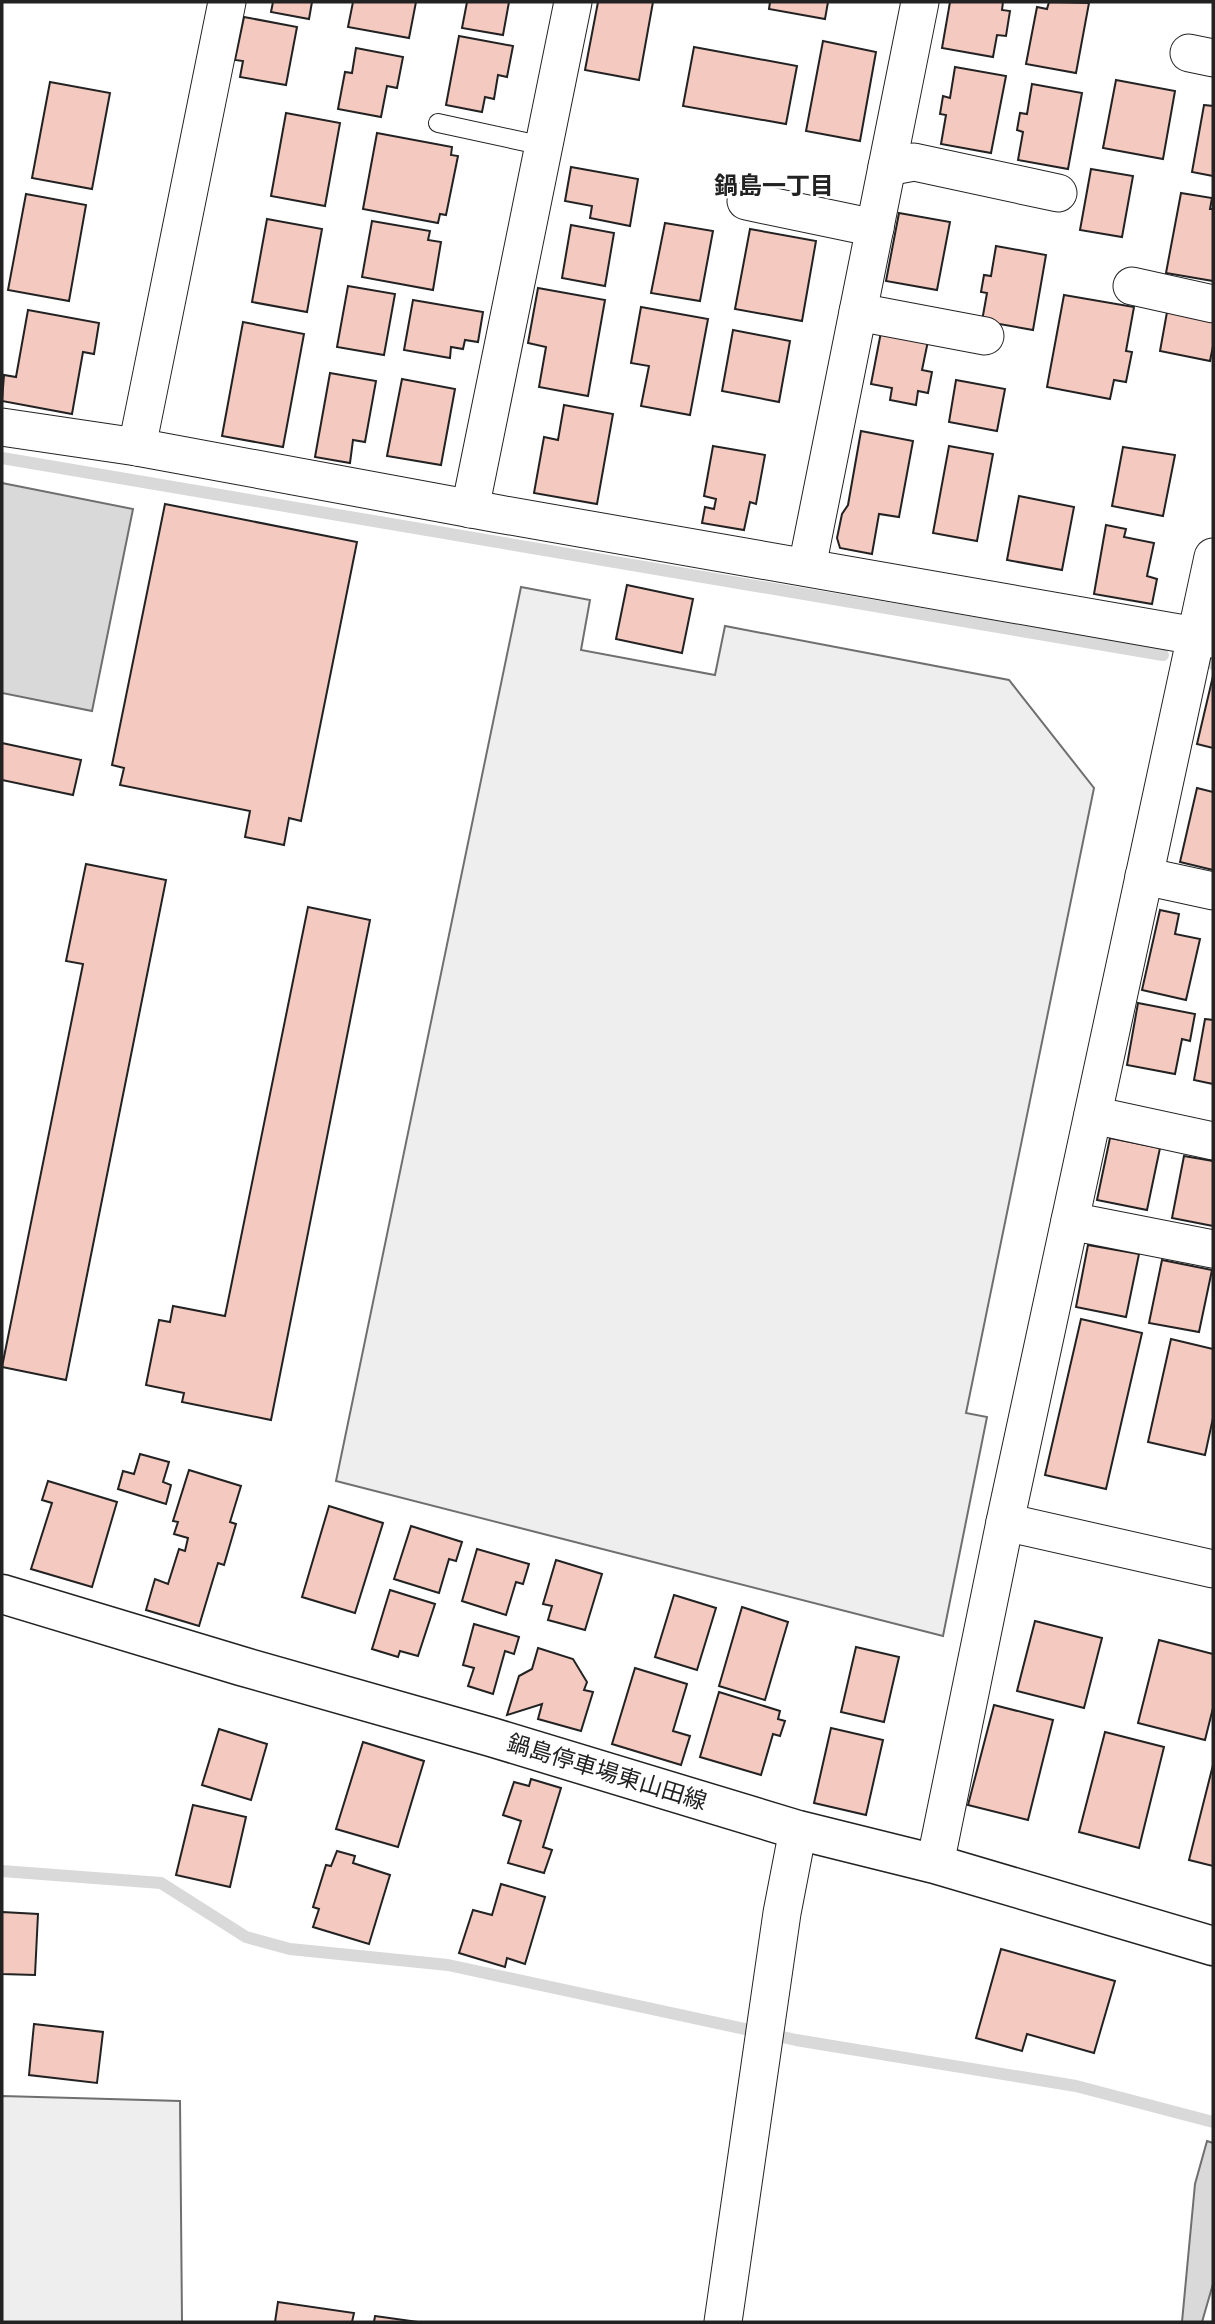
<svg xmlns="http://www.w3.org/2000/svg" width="1215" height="2324" font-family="'PT Serif','Noto Sans JP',serif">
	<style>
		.green { fill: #eee; stroke: #6f6f6f; stroke-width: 2 }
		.water { fill: #d9d9d9; stroke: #6f6f6f; stroke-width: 2 }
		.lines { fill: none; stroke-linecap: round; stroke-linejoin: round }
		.stream { stroke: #d9d9d9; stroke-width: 12 }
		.building { fill: #f3c9c0; stroke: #222; stroke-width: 2 }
		.lane-casing { stroke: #222; stroke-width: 20 }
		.street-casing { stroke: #222; stroke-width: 39 }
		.secondary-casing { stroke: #222; stroke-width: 41 }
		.lane { stroke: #fff; stroke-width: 18 }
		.street { stroke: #fff; stroke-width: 37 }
		.secondary { stroke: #fff; stroke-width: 38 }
		.labels { text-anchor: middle; stroke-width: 5; stroke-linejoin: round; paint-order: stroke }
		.street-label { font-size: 23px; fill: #222; stroke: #fff }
		.neighbourhood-label { font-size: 24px; font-weight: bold; fill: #222; stroke: #fff }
	</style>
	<rect width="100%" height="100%" fill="#fff"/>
	<!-- green -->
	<g class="green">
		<path d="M521 587 590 600 581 650 715 675 725 626 1009 680 1094 788 966 1413 987 1417 943 1636 336 1481Z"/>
		<path d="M2 2096 180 2101 182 2322H2Z"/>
	</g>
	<!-- water -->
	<g class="water">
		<path d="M2 483 133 509 92 711 2 693Z"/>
		<path d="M1207 2141 1213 2143V2284L1202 2322H1182L1195 2184Z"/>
	</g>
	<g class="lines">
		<!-- stream -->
		<g class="stream">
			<path d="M2 458 1163 655"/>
			<path d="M1212 663 1213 664"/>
			<path d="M2 1871 161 1883 246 1937 290 1949 448 1965 796 2040 1076 2086 1213 2122"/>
		</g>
	</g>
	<!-- building -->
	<g class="building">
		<path d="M273 2H312L309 19 271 12Z"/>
		<path d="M353 2H416L409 38 348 27Z"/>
		<path d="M467 2H509L503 35 462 28Z"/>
		<path d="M598 2H653L639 80 585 70Z"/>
		<path d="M770 2H828L825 19 769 9Z"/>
		<path d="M950 2H1003L1002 10 1010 11 1006 36 997 35 993 57 942 48Z"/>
		<path d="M1049 2 1089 3 1076 73 1026 64 1037 7 1047 9Z"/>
		<path d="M244 17 297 27 286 85 240 77 243 61 235 60Z"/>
		<path d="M459 36 513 46 507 77 498 75 494 99 485 97 482 112 446 105Z"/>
		<path d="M823 41 876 52 860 141 806 131Z"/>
		<path d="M694 47 797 66 786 124 683 106Z"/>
		<path d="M356 48 403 57 397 88 387 86 381 117 338 109 345 72 352 73Z"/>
		<path d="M955 67 1006 76 991 153 941 144 946 115 940 114 943 96 950 98Z"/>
		<path d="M1116 80 1175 91 1163 159 1103 148Z"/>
		<path d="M50 82 110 93 92 189 32 178Z"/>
		<path d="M1032 84 1082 93 1068 169 1018 160 1023 132 1017 130 1020 113 1027 114Z"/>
		<path d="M1204 105 1213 106V176L1192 172Z"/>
		<path d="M286 113 340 123 325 206 271 196Z"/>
		<path d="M377 133 452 147 451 155 458 156 446 215 440 214 438 223 363 209Z"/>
		<path d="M571 167 638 179 630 226 590 218 592 206 565 201Z"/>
		<path d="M1091 169 1133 176 1122 237 1080 230Z"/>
		<path d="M1181 193 1212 198 1210 209H1213V281L1166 273Z"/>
		<path d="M26 194 86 205 69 301 8 290Z"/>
		<path d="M899 213 950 222 937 290 886 281Z"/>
		<path d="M267 219 322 229 307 312 252 302Z"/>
		<path d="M372 221 430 231 428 240 441 242 433 290 362 277Z"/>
		<path d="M665 223 713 231 700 301 651 293Z"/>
		<path d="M571 225 614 233 605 286 562 278Z"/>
		<path d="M750 229 816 241 802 321 735 309Z"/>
		<path d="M996 246 1046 255 1033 330 982 321 987 293 981 292 984 275 991 276Z"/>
		<path d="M348 286 395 294 384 355 337 347Z"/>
		<path d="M538 288 605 300 588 396 539 387 546 347 528 343Z"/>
		<path d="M1064 295 1134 307 1126 351 1132 352 1126 382 1114 380 1110 399 1047 387Z"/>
		<path d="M413 300 483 312 478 342 465 340 463 349 451 347 450 358 404 350Z"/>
		<path d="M641 307 708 319 690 415 641 406 649 366 631 363Z"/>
		<path d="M28 310 99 323 94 354 83 352 72 414 2 401 4 375 16 377Z"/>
		<path d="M1167 312 1213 320V346L1210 361 1160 351Z"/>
		<path d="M243 322 304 334 283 447 222 436Z"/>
		<path d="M733 330 790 341 779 402 722 391Z"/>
		<path d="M881 332 928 341 922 370 932 372 928 393 918 391 916 405 890 400 892 388 871 384Z"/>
		<path d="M330 373 376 381 365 442 353 440 350 463 315 457Z"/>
		<path d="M402 379 455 389 441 465 387 456Z"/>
		<path d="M956 380 1005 389 997 431 949 422Z"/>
		<path d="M564 405 613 414 597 504 534 493 544 437 558 440Z"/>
		<path d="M861 431 913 441 899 517 879 514 872 554 840 548 837 538 842 514 848 505Z"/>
		<path d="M713 446 765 455 756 504 750 502 744 530 702 523 705 507 714 509 716 499 704 496Z"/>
		<path d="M949 446 993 454 977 541 933 533Z"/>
		<path d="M1123 447 1175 455 1163 516 1112 506Z"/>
		<path d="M1019 496 1074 507 1062 570 1007 560Z"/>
		<path d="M165 504 357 542 301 821 289 818 284 845 245 837 250 811 120 785 124 768 112 765Z"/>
		<path d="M1106 525 1126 529 1124 537 1154 543 1147 576 1157 579 1152 604 1094 594Z"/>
		<path d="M627 585 693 599 682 653 616 639Z"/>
		<path d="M1213 676V748L1197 744Z"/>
		<path d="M2 743 81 760 73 795 2 780Z"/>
		<path d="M1197 788 1213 792V870L1180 862Z"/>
		<path d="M86 864 166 880 66 1380 2 1367 83 964 66 961Z"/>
		<path d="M308 907 370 920 271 1420 182 1402 184 1393 146 1385 159 1320 170 1322 173 1306 225 1316Z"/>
		<path d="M1160 910 1179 914 1175 934 1200 939 1186 1000 1142 990Z"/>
		<path d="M1138 1003 1195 1014 1190 1041 1182 1039 1175 1074 1127 1065Z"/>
		<path d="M1205 1019 1213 1020V1084L1194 1080Z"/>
		<path d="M1110 1138 1160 1148 1147 1210 1097 1200Z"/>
		<path d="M1184 1156 1213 1161V1226L1172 1218Z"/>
		<path d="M1088 1245 1139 1254 1126 1317 1076 1307Z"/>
		<path d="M1162 1260 1212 1270 1199 1332 1149 1323Z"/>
		<path d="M1081 1319 1142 1333 1106 1489 1045 1475Z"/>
		<path d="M1171 1339 1213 1349V1418L1205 1455 1148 1442Z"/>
		<path d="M140 1454 169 1462 163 1482 171 1485 166 1504 118 1489 123 1471 134 1474Z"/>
		<path d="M189 1470 241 1486 230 1522 236 1524 224 1565 218 1563 199 1626 146 1610 155 1579 168 1584 179 1549 185 1551 188 1538 174 1534 178 1522 173 1521Z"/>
		<path d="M48 1481 117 1502 92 1587 31 1569 52 1503 42 1500Z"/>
		<path d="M329 1506 383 1523 355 1613 302 1597Z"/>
		<path d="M411 1526 462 1542 456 1561 449 1559 439 1593 394 1579Z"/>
		<path d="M477 1549 529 1564 523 1584 516 1582 506 1615 462 1601Z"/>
		<path d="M556 1560 602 1574 585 1630 548 1620 552 1606 543 1604Z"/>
		<path d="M390 1590 435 1604 418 1656 400 1651 398 1657 372 1649Z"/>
		<path d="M674 1595 716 1608 697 1670 655 1657Z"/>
		<path d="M742 1607 788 1622 765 1700 719 1686Z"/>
		<path d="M1035 1621 1102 1638 1084 1708 1017 1691Z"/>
		<path d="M474 1624 519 1637 514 1654 505 1651 493 1694 468 1686 474 1668 463 1665Z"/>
		<path d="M1159 1640 1213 1654V1708L1205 1740 1138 1723Z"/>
		<path d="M856 1647 899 1657 884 1722 841 1712Z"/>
		<path d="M538 1648 573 1659 587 1682 584 1690 593 1692 581 1731 538 1719 542 1704 507 1715 519 1676 532 1669Z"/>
		<path d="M635 1668 687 1684 673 1731 690 1736 681 1765 612 1744Z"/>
		<path d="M719 1692 780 1711 778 1719 785 1721 780 1736 773 1734 761 1775 700 1757Z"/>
		<path d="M994 1705 1053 1720 1028 1820 968 1805Z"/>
		<path d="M831 1728 883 1740 866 1815 814 1803Z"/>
		<path d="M219 1729 267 1744 251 1800 202 1785Z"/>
		<path d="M1105 1732 1164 1747 1139 1848 1079 1832Z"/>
		<path d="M363 1742 424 1761 398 1847 336 1829Z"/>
		<path d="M1213 1765V1866L1189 1860Z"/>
		<path d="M531 1779 561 1788 543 1847 552 1850 544 1873 508 1863 521 1821 503 1815 514 1782 529 1786Z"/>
		<path d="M193 1805 246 1817 230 1887 176 1875Z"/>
		<path d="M337 1851 355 1856 353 1863 390 1875 369 1944 313 1927 319 1909 313 1907 326 1865 331 1866Z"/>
		<path d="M501 1884 545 1897 525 1964 507 1958 505 1967 459 1953 473 1910 492 1915Z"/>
		<path d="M2 1912 38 1914 35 1975 2 1974Z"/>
		<path d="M1001 1949 1115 1981 1094 2053 1027 2034 1022 2051 976 2038Z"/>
		<path d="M34 2024 103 2032 97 2083 29 2075Z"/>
		<path d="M278 2302 354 2313 352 2322H275Z"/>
		<path d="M375 2316 418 2322H374Z"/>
	</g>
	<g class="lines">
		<defs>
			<path id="lane" d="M438 123 544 146"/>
			<g id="street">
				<path d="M1189 53 1213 58"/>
				<path d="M887 167 914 162 1058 193"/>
				<path d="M746 201 875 228"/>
				<path d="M1132 286 1213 304"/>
				<path d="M858 312 985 336"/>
				<path d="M2 427 137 447 499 514 1213 639"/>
				<path d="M137 447 227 2"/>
				<path d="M470 509 573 2"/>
				<path d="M807 567 920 2"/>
				<path d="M1144 876 1213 891"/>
				<path d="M1093 1115 1213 1141"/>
				<path d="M1070 1221 1213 1249"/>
				<path d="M1005 1522 1213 1569"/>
				<path d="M935 1864 1005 1522 1213 557"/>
				<path d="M723 2322 782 1913 798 1830"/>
			</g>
			<path id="secondary" d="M2 1594 241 1666 491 1737 798 1830 935 1864 1213 1946"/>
		</defs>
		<!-- lane casing -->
		<use href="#lane" class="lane-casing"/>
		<!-- street casing -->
		<use href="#street" class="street-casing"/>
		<!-- secondary casing -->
		<use href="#secondary" class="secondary-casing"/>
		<!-- lane -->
		<use href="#lane" class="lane"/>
		<!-- street -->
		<use href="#street" class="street"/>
		<!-- secondary -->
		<use href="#secondary" class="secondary"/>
	</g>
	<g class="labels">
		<!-- street labels -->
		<g class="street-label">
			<text transform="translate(607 1772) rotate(17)" y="8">鍋島停車場東山田線</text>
		</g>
		<!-- neighbourhood labels -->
		<g class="neighbourhood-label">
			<text x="774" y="194">鍋島一丁目</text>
		</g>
	</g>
	<!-- border -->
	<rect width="1215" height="2324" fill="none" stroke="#222222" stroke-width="7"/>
</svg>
